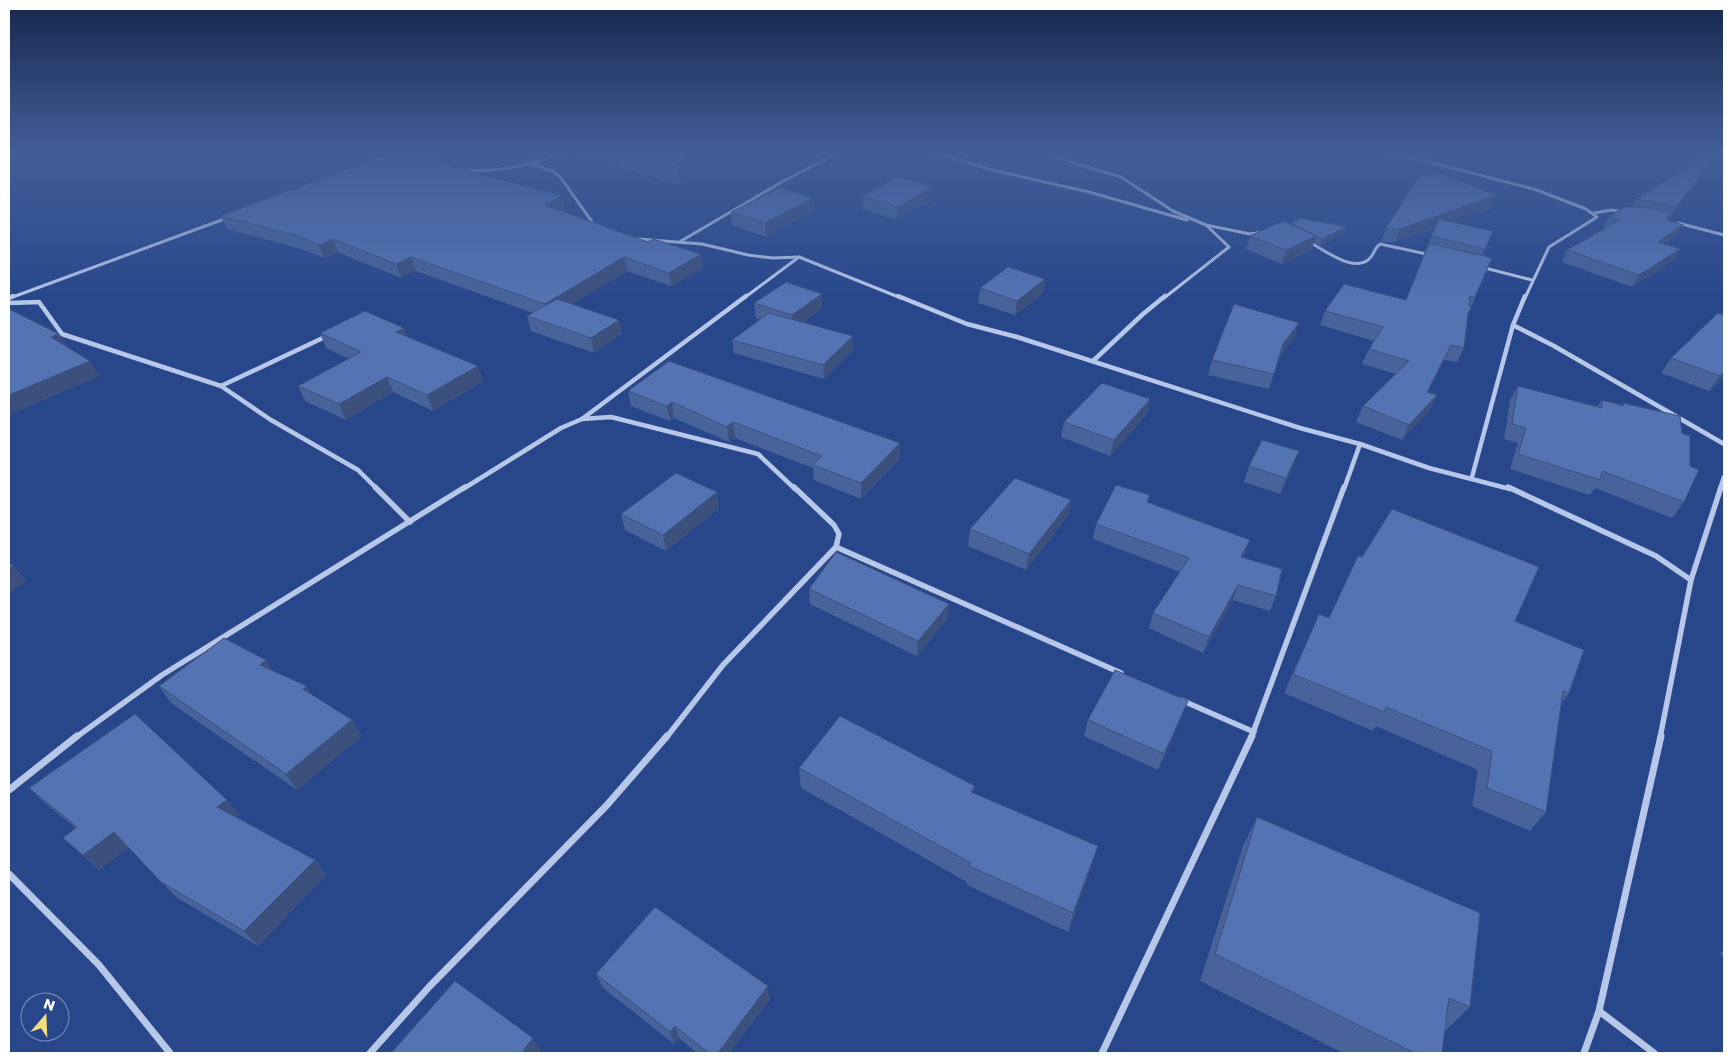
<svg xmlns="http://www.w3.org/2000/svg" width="1733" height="1062" font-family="Poppins,sans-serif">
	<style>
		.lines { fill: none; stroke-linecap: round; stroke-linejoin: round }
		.minor-far3 { stroke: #b6c7e9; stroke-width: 3 }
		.minor-far2 { stroke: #b6c7e9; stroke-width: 4.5 }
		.minor-far1 { stroke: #b6c7e9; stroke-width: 5.5 }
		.minor { stroke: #b6c7e9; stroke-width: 7 }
		.wall { fill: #48639a }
		.shaded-wall { fill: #3b507d }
		.building { fill: #5473b3; stroke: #3b507d }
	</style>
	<rect width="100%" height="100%" fill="#28478b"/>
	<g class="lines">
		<!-- minor-far3 -->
		<g class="minor-far3">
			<path d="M928 151 992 170 1089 192 1187 220"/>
			<path d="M1051 151 1070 162 1121 177 1173 211 1206 225 1250 234 1263 232"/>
			<path d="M1386 151 1534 189 1586 209 1597 217 1549 247 1525 298"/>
			<path d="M1416 158 1423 151"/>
			<path d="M531 164 553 171 561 178 595 226"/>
			<path d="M464 170C501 173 532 164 566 151"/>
			<path d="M1594 213 1612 210 1624 212"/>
			<path d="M1678 223 1724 235"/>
			<path d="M638 239 702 244 748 255 773 258 799 257 901 298"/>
			<path d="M681 241 780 183 842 151"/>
			<path d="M1309 242C1325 250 1351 272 1368 260 1374 256 1374 248 1380 244L1431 255"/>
			<path d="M1481 267 1532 280"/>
			<path d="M10 298 227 218"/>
			<path d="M744 298 799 257"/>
			<path d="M1164 298 1229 247 1207 226"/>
		</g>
		<!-- minor-far2 -->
		<g class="minor-far2">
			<path d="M898 296 967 324 1017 337 1300 428 1360 444 1429 468 1510 489"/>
			<path d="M1525 296 1513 325 1554 346 1724 444"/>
			<path d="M9 298 13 296"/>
			<path d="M9 303 39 302 62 334 221 386 327 336"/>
			<path d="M1093 361 1143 314 1165 296"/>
			<path d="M221 386 271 420 358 470 377 489"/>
			<path d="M582 419 611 417 758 454 795 489"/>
			<path d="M1472 477 1513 325"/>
			<path d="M463 489 561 428 582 419 746 296"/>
			<path d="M1344 489 1360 444"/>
			<path d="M1720 489 1724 477"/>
		</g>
		<!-- minor-far1 -->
		<g class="minor-far1">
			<path d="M375 487 410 522"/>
			<path d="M1508 487 1656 556 1691 580"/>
			<path d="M836 547 1121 673"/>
			<path d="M1181 700 1254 732"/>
			<path d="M75 738 162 675 465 487"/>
			<path d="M666 738 723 665 836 547 839 534 834 525 794 487"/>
			<path d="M1251 738 1344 487"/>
			<path d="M1660 738 1691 580 1721 487"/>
		</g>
		<!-- minor -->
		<g class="minor">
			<path d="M9 790 77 736"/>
			<path d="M9 874 99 965 170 1053"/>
			<path d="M1599 1011 1654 1053"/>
			<path d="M370 1053 429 987 607 805 667 736"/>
			<path d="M1102 1053 1252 736"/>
			<path d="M1584 1053 1599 1011 1661 736"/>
		</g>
	</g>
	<!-- wall -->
	<g class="wall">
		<path d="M568 151H684L686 164 679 185 569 153Z"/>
		<path d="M1711 163 1667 220 1683 225 1677 236 1665 244 1680 249 1674 260 1632 287 1562 262 1567 250 1605 228 1603 227 1609 216 1632 207 1636 199Z"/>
		<path d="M482 175 562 196 564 209 562 211 703 268 671 286 627 271 572 304 619 320 622 334 594 353 531 331 527 316 533 313 416 271 401 278 338 252 324 258 305 250 227 229 220 216Z"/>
		<path d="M933 187 932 200 897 220 863 209V196Z"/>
		<path d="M813 198 814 211 766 237 732 225 731 212Z"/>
		<path d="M1491 208 1452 222 1493 231 1482 256 1492 258 1468 314 1464 348 1457 362 1444 360 1428 392 1437 395 1429 411 1402 440 1356 422 1363 406 1396 374 1362 364 1369 349 1374 341 1320 325 1325 311 1406 300 1435 228 1395 242H1381L1386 228Z"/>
		<path d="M1291 223 1347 227 1344 233 1319 246 1314 243 1311 250 1282 264 1246 249 1250 236 1290 224Z"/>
		<path d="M980 288 1043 293 1015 315 978 303Z"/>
		<path d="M822 294V308L803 322 853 350 824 379 734 353 732 340 760 319 756 318 754 303Z"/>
		<path d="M1724 315V378L1709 391 1661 373 1671 358Z"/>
		<path d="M1299 323 1294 338 1279 358 1269 389 1208 375 1212 360Z"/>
		<path d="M404 328 407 336 483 381 433 411 393 392 346 420 305 401 298 386 349 359 326 348 320 333Z"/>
		<path d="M1518 386 1597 407 1602 400 1622 405 1623 403 1684 502 1672 518 1595 488 1590 495 1510 469 1518 443 1504 439 1510 400Z"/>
		<path d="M628 391 900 443V459L861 499 814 480 813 468 735 438 729 442 674 418 670 421 631 406Z"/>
		<path d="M1150 399 1146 415 1110 456 1061 437 1064 422Z"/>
		<path d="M1299 451 1293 467 1280 494 1244 482 1249 466Z"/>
		<path d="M1150 495 1148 502 1245 555 1243 558 1276 596 1270 611 1233 600 1203 653 1149 628 1153 613 1180 572 1093 539 1096 524Z"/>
		<path d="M1071 500 1068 516 1026 570 968 546 970 529Z"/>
		<path d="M719 508 666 551 625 530 621 514Z"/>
		<path d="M809 589 948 618 917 656 810 604Z"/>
		<path d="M1319 614 1329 618 1515 621 1569 693 1561 704 1546 812 1530 831 1472 806 1478 770 1376 726 1373 731 1284 693Z"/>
		<path d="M266 660 273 671 352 720 362 736 297 790 171 703 159 686Z"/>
		<path d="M1182 717 1158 770 1084 736 1088 720Z"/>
		<path d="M799 768 974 794 1092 865 1068 932 967 885V882L801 788Z"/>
		<path d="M29 788 240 815 237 817 315 860 326 875 258 946 176 897 129 847 99 870 63 838 76 828 46 804Z"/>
		<path d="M1257 817 1470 1007 1445 1031 1442 1053H1343L1200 981 1243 846Z"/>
		<path d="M1724 949V957L1720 954Z"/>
		<path d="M596 974 770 999 729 1053H697L679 1038 674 1044 602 987Z"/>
	</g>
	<!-- shaded-wall -->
	<g class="shaded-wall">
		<path d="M683 151H684L686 164 679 185 677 168Z"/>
		<path d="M1718 151 1711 163 1669 218 1677 206Z"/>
		<path d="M933 187 932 200 897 220 898 207Z"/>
		<path d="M1497 195 1491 208 1395 242 1400 229Z"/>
		<path d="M562 196 564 209 548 218 545 205Z"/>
		<path d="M813 198 814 211 766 237 765 223Z"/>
		<path d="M1683 225 1677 236 1651 253 1658 242Z"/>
		<path d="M1347 227 1344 233 1319 246 1322 239Z"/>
		<path d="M1316 236 1311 250 1282 264 1286 250Z"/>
		<path d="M333 239 338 252 324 258 319 245Z"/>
		<path d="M1680 249 1674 260 1632 287 1639 275Z"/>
		<path d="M701 254 703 268 671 286 669 273Z"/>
		<path d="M411 257 416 271 401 278 396 264Z"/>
		<path d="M624 257 627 271 549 318 545 304Z"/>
		<path d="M1045 279 1043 293 1015 315 1017 301Z"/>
		<path d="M822 294V308L793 330 792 315Z"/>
		<path d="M619 320 622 334 594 353 591 338Z"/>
		<path d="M1299 323 1294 338 1278 359 1283 344Z"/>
		<path d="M404 328 410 343 396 332Z"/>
		<path d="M59 334 69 348 51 337Z"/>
		<path d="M853 336V350L824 379 823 365Z"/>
		<path d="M1451 345 1444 360 1420 407 1427 392Z"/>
		<path d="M90 361 100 376 9 415V395Z"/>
		<path d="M478 366 483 381 433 411 427 395Z"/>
		<path d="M1724 373V378L1709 391 1720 376Z"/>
		<path d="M387 377 393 392 346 420 339 404Z"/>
		<path d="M1437 395 1429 411 1402 440 1409 425Z"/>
		<path d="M1150 399 1146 415 1110 456 1114 440Z"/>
		<path d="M672 402 674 418 670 421 667 406Z"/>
		<path d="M733 422 735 438 729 442 727 427Z"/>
		<path d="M900 443V459L861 499V483Z"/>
		<path d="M1299 451 1293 467 1280 494 1286 478Z"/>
		<path d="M717 492 719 508 666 551 663 535Z"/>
		<path d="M1071 500 1068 516 1026 570 1029 554Z"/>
		<path d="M1250 540 1245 555 1235 573 1241 557Z"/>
		<path d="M14 566 27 582 9 592V568Z"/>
		<path d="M1238 585 1233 600 1203 653 1209 637Z"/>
		<path d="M949 604 948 618 917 656 918 641Z"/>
		<path d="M266 660 276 676 260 665Z"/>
		<path d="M307 686 317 702 303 689Z"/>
		<path d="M1188 701 1182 717 1158 770 1164 754Z"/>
		<path d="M352 720 362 736 297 790 286 774Z"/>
		<path d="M975 786 972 806 971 792Z"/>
		<path d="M227 800 240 815 230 822 217 807Z"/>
		<path d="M114 832 129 847 99 870 83 855Z"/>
		<path d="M1098 846 1092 865 1068 932 1073 913Z"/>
		<path d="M315 860 326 875 258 946 244 931Z"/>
		<path d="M768 986 770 999 729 1053H718Z"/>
		<path d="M675 1026 679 1038 674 1044 670 1032Z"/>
		<path d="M533 1038 541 1051 539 1053H524L523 1051Z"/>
	</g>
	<!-- building -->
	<g class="building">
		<path d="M401 151H407L482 175 562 196 545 205 648 242 653 239 701 254 669 273 624 257 545 304 411 257 396 264 333 239 319 245 299 236 220 216 394 152Z"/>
		<path d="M615 151H683L677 168Z"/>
		<path d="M1715 151H1718L1677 206 1636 199Z"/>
		<path d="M1435 172 1497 195 1400 229 1386 228 1418 178Z"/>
		<path d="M898 177 933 187 898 207 863 196Z"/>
		<path d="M780 188 813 198 765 223 731 212Z"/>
		<path d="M1625 207 1648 208 1671 213 1666 219 1683 225 1658 242 1680 249 1639 275 1567 250 1620 220 1609 216Z"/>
		<path d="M1301 218 1347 227 1322 239 1291 223Z"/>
		<path d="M1439 219 1493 231 1485 249 1431 236Z"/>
		<path d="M1283 221 1316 236 1286 250 1250 236Z"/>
		<path d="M1429 243 1492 258 1475 297 1470 296 1469 306 1471 308 1468 313 1464 348 1451 345 1427 392 1437 395 1409 425 1363 406 1409 361 1369 349 1383 327 1325 311 1344 284 1406 300Z"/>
		<path d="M1008 267 1045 279 1017 301 980 288Z"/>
		<path d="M786 282 822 294 792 315 754 303Z"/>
		<path d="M557 299 619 320 591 338 527 316Z"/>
		<path d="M1234 304 1299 323 1283 344 1274 374 1212 360Z"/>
		<path d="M9 309 59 334 51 337 90 361 9 395Z"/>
		<path d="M365 311 404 328 396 332 478 366 427 395 387 377 339 404 298 386 361 352 320 333Z"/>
		<path d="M769 313 853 336 823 365 732 340Z"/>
		<path d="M1718 313 1724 315V373L1720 376 1671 358Z"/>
		<path d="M669 361 900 443 861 483 813 465 822 456 733 422 727 427 672 402 667 406 628 391Z"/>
		<path d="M1102 383 1150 399 1114 440 1064 422Z"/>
		<path d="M1518 386 1602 408V400L1624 406 1623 403 1680 416 1682 433 1690 436V466L1699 470 1684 502 1602 471 1600 480 1518 454 1526 428 1512 424Z"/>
		<path d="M1262 440 1299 451 1286 478 1249 466Z"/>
		<path d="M676 473 717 492 663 535 621 514Z"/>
		<path d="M1015 478 1071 500 1029 554 970 529Z"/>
		<path d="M1116 485 1150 495 1147 502 1250 540 1241 557 1282 569 1276 596 1238 585 1209 637 1153 613 1189 558 1096 524Z"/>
		<path d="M1392 509 1539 567 1515 621 1584 650 1569 693 1563 691 1546 812 1487 788 1492 751 1386 707 1384 712 1293 674 1319 614 1329 618 1358 556 1362 557Z"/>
		<path d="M836 552 949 604 918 641 809 589Z"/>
		<path d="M9 563 14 566 9 568Z"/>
		<path d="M224 638 266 660 260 665 307 686 303 689 352 720 286 774 159 686Z"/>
		<path d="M1115 670 1188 701 1164 754 1088 720Z"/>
		<path d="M135 714 227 800 217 807 315 860 244 931 161 882 114 832 83 855 63 838 77 827 29 788Z"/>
		<path d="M840 716 975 786 971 792 1098 846 1073 913 969 866 971 863 799 768Z"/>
		<path d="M1257 817 1480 913 1470 1007 1449 998 1442 1053H1415L1215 954Z"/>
		<path d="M655 907 768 986 718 1053H709L675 1026 670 1032 596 974Z"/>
		<path d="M455 981 533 1038 523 1051 526 1053H391Z"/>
	</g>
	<!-- sky -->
	<linearGradient id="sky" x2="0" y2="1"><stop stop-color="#16274c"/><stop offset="0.51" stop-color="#425e98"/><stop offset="1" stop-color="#425e98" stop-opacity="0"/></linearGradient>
	<rect width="1733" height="299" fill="url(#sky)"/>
	<!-- border -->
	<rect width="1733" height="1062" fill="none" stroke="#ffffff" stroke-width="20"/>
	<!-- north arrow -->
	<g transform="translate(45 1017) rotate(19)"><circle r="24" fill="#28478b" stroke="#7e91b9"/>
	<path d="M0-4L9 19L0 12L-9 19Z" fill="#f2de7c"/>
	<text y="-8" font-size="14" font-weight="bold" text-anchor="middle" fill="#ffffff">N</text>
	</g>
</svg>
